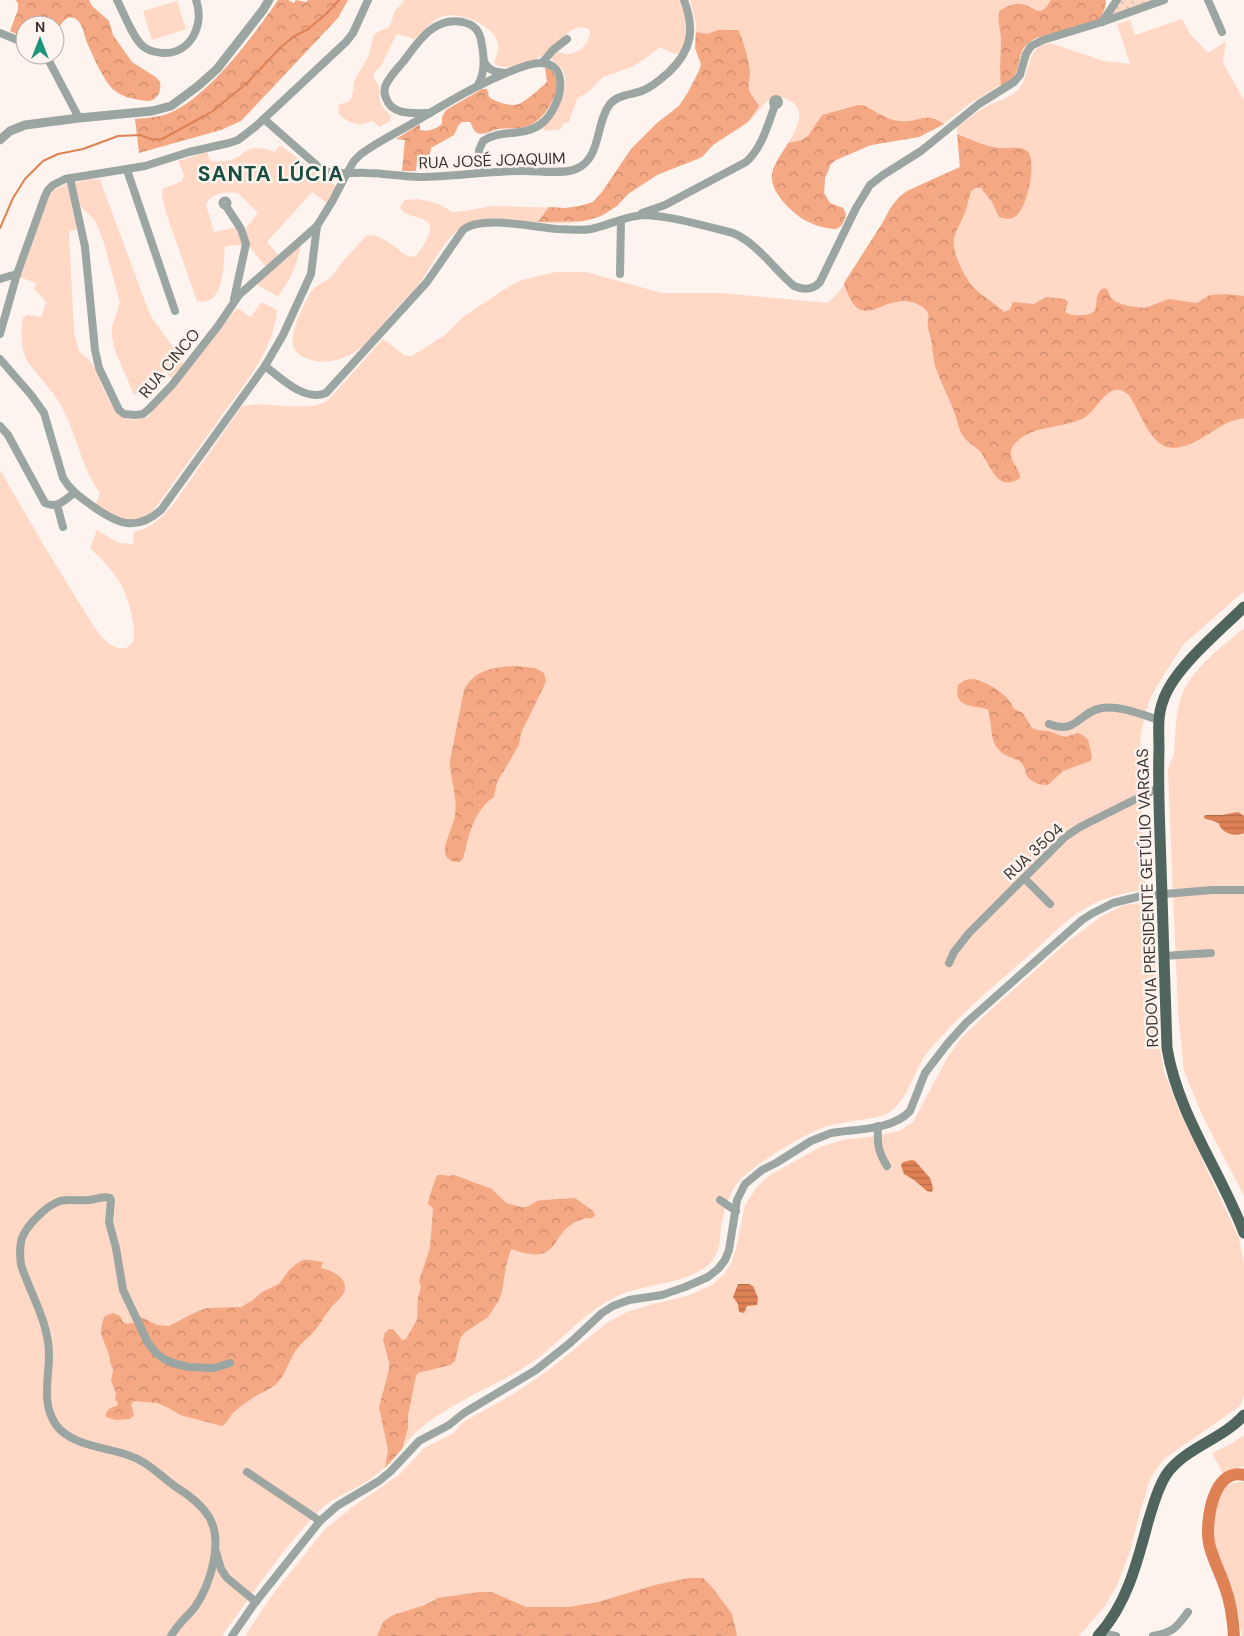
<svg xmlns="http://www.w3.org/2000/svg" width="1244" height="1636" font-family="'DM Sans',sans-serif">
	<style>
		.grass { fill: #ffd8c6 }
		.forest { fill: url(#forest-crowns) }
		.park { fill: url(#park-dots) }
		.water { fill: url(#water-rules) }
		.lines { fill: none; stroke-linecap: round; stroke-linejoin: round }
		.stream { stroke: #de8154; stroke-width: 2 }
		.river { stroke: #de8154; stroke-width: 12 }
		.minor { stroke: #9ba6a2; stroke-width: 8 }
		.tertiary { stroke: #9ba6a2; stroke-width: 9 }
		.primary { stroke: #51655f; stroke-width: 11 }
		.labels { text-anchor: middle; stroke-width: 5; stroke-linejoin: round; paint-order: stroke }
		.street-label { font-size: 16px; fill: #3c332f; stroke: #fdf4ef }
		.district-label { font-size: 21px; font-weight: bold; letter-spacing: 1px; fill: #184d41; stroke: #fdf4ef }
	</style>
	<defs>
		<pattern id="forest-crowns" width="20" height="18" patternUnits="userSpaceOnUse" patternTransform="scale(1.25)"><rect width="20" height="18" fill="#f5a884"/><path d="M2 6a3 3 0 1 1 6 0M12 15a3 3 0 1 1 6 0" fill="none" stroke="#c8896c"/></pattern>
		<pattern id="park-dots" width="8" height="8" patternUnits="userSpaceOnUse" patternTransform="scale(1.25)"><rect width="8" height="8" fill="#ffd8c6"/><path d="M2 2h.1M6 6h.1" fill="none" stroke="#dbbaaa" stroke-width="1.8" stroke-linecap="round"/></pattern>
		<pattern id="water-rules" width="6" height="5" patternUnits="userSpaceOnUse" patternTransform="scale(1.25)"><rect width="6" height="5" fill="#de8154"/><path d="M0 2.5h6" fill="none" stroke="#b56a46"/></pattern>
	</defs>
	<rect width="100%" height="100%" fill="#fdf4ef"/>
	<!-- grass -->
	<g class="grass">
		<path d="M404 0H679C687 13 692 44 677 54L672 53 660 47 646 58 632 67 603 77 589 91 577 99 569 122 563 124 561 129 545 131 543 128C552 112 574 89 562 69 559 65 554 63 551 58L557 52C563 53 569 55 574 53 583 50 591 39 590 30 573 18 555 48 542 56 532 62 502 73 494 63 496 56 500 49 497 41 492 24 457 10 441 17 428 22 424 33 414 39L399 34 396 35 381 66 373 74 374 78 379 86 380 102 385 110 391 116 390 121 380 127 372 121C360 127 349 124 339 114L338 107 340 104 348 102 352 97 354 81 368 57 374 35 379 31 388 28C392 23 393 15 395 11 398 7 402 5 404 0Z"/>
		<path d="M690 0H1106L1105 8 1099 21 1036 38 1026 45 1023 49 1017 69 1012 78 972 102 941 126 919 137 871 145 843 156 831 163 825 178 824 193 830 203 840 207 845 211 846 217 838 229C821 230 804 222 792 210 782 201 771 190 772 176 773 155 816 120 792 102 788 100 784 97 779 97 766 96 757 115 748 122 737 131 724 136 713 145 709 149 705 155 700 158 686 165 671 168 657 175 647 180 634 188 626 196 618 204 611 211 601 216 574 228 538 222 509 220 493 219 479 217 464 226 445 237 434 262 422 280 413 292 401 303 391 314 386 320 382 327 377 333 363 350 336 367 312 360 305 358 297 355 294 348 288 336 304 302 311 292 316 285 323 283 330 278 335 273 339 266 344 260 351 252 359 244 366 236 377 231 399 250 409 257L416 256C453 207 407 225 400 207L405 200 417 199 432 202 441 205 452 212 465 211 491 206 565 208 580 206 593 202 601 194 631 149 657 123 679 106 687 94 699 72 701 64 695 48 696 24Z"/>
		<path d="M177 1 186 29 152 40 143 11Z"/>
		<path d="M1182 19 1191 35 1208 53 1226 41 1223 63 1244 100V591L1183 645 1161 679 1151 697 1146 711 1141 733 1139 757 1142 820 1146 890C1127 892 1109 896 1091 905 1070 915 1053 934 1035 950 998 982 958 1015 927 1053 912 1073 908 1103 885 1115 866 1120 847 1121 828 1126 809 1131 751 1166 739 1181 731 1190 727 1202 724 1213 718 1231 724 1253 707 1266 678 1288 638 1282 608 1301 577 1319 555 1348 525 1367 489 1389 447 1404 415 1433 409 1439 404 1447 398 1454 391 1463 382 1471 372 1478 356 1490 334 1496 320 1510 283 1548 253 1593 222 1636H0V470L43 544 94 627C101 636 111 650 125 648 129 647 132 644 133 641 137 629 129 602 124 591 117 574 103 561 90 548L97 530 119 543 133 544 134 532C151 528 160 519 172 506L242 406C266 400 309 414 328 400L383 339 404 355 412 356 445 335 463 317 511 285 522 280 555 272H586L662 293H723L827 303C842 295 882 225 891 207L907 191 960 167 957 127C967 120 977 111 989 105 999 100 1011 98 1019 89 1032 74 1025 41 1053 44L1104 61 1130 64 1117 24 1130 20 1135 35Z"/>
		<path d="M280 145 337 187 327 203 312 192 267 242 280 257 267 268 250 247 246 230V228L258 213 238 193C227 192 210 192 206 205L214 232 237 227 243 245 225 246C223 264 225 308 197 301L166 213 162 196 163 189 182 181 184 175 178 161 207 152 210 161C219 162 230 162 238 157 242 155 241 154 244 152 252 146 267 148 275 152Z"/>
		<path d="M90 179 100 180 150 315 173 347 184 364 171 378 165 371 134 395 114 348 112 336V326L120 303 104 243 95 220 81 207 75 183Z"/>
		<path d="M67 184 77 230 70 231 69 233 74 332 79 351 92 363 109 400 118 414 123 418 133 420 148 417 237 308 251 317 261 302 277 310C274 349 246 382 224 412 203 443 180 472 159 503 138 531 119 523 96 504L100 493C79 464 76 428 57 399 50 387 28 366 25 356 21 345 21 329 23 318L27 315 41 317 46 302 34 289 36 283 20 277 49 196 55 189Z"/>
		<path d="M301 244C298 265 289 280 278 297L256 284Z"/>
		<path d="M1244 628V1196L1202 1115 1184 1071 1178 1012 1168 773C1168 765 1173 759 1174 752 1176 733 1175 712 1182 695 1193 667 1222 647 1244 628Z"/>
		<path d="M1150 902 1155 939V987L1159 1043 1164 1071 1179 1110 1239 1238 1244 1265V1395L1240 1406 1164 1459 1151 1477 1140 1512 1130 1551 1118 1583 1105 1606 1079 1636H245L270 1598 325 1529 351 1508 400 1474 424 1448 454 1433 462 1423 515 1393 550 1369 608 1322 627 1312 653 1304 687 1296 712 1285 724 1274 731 1263 736 1248 745 1205 757 1187 770 1175 820 1147 843 1140 877 1136 899 1131 913 1122 946 1060 960 1039 985 1015 1067 942 1102 916 1124 905Z"/>
		<path d="M1244 1435V1466L1223 1474 1212 1453 1231 1444Z"/>
		<path d="M1241 1482H1244V1636H1242C1239 1618 1236 1600 1230 1583 1226 1571 1217 1561 1214 1548 1210 1535 1213 1499 1223 1489 1228 1484 1234 1483 1241 1482Z"/>
	</g>
	<!-- forest -->
	<g class="forest">
		<path d="M15 0H89L92 6 109 21 113 35 132 62 157 78 160 82C161 88 160 95 154 99 149 103 142 100 135 99 128 98 120 95 114 90 104 82 91 52 86 40 84 33 82 23 76 19 65 12 59 28 55 36V25H25V38L10 31 18 10V3Z"/>
		<path d="M278 0H288L294 3 296 0 306 2 308 0H348L338 18 241 121 221 130 139 153 135 119C148 118 164 117 176 110 213 90 254 35 278 0Z"/>
		<path d="M1051 0H1106L1105 8 1099 21 1036 38C1013 50 1024 65 1012 79 1009 82 1005 84 1001 86 999 70 1001 56 1001 40 1001 31 997 22 999 12 1004 7 1014 3 1021 4 1034 5 1039 21 1051 0Z"/>
		<path d="M718 30H738C742 35 750 65 750 73 750 78 748 83 749 89 750 96 756 100 759 106L748 122 713 145 702 157 657 175 628 194 617 206 601 216 583 221 538 222 549 207 565 208 580 206 593 202 602 192 631 149 657 123 679 106 687 94 699 71 701 64 695 48 696 32 707 34Z"/>
		<path d="M547 67C569 79 549 116 532 124 521 130 510 128 498 129 492 130 481 137 476 132 473 130 472 125 470 122H462L458 126 454 135 431 148 429 160 417 161 416 171H402L405 140 396 139 420 124V130C428 132 436 129 442 124V117L446 110 482 89H487L489 97C496 102 512 108 521 103 530 98 539 89 547 82L545 68Z"/>
		<path d="M858 105H863C874 110 886 120 899 121 918 124 924 110 944 124L919 137 871 145 836 160 831 164 825 178 824 193 830 203 843 208 846 214C845 220 842 228 835 229 826 228 817 226 809 222 794 216 770 192 772 175 773 164 783 152 788 143L802 140 808 136 822 115Z"/>
		<path d="M957 134C970 139 984 146 998 148 1007 149 1021 145 1028 152 1037 163 1027 206 1017 215 1012 220 1006 219 999 217L992 202 981 188C969 186 970 197 967 206 964 218 957 227 954 238 951 252 966 281 976 290 985 298 996 304 1004 312L1010 309 1013 302 1034 304 1046 297 1065 299 1068 302 1065 312C1071 315 1075 316 1081 315 1107 315 1088 296 1104 288L1107 289 1111 298 1116 302 1128 306 1145 308 1169 299 1197 303 1210 295 1225 294 1244 296V418C1238 419 1231 421 1225 424 1206 434 1175 462 1155 439 1144 427 1138 409 1129 395 1109 377 1098 410 1084 418 1063 429 1029 424 1013 446 1005 459 1020 466 1020 478 998 493 991 467 982 454 977 446 968 444 963 436 958 429 957 419 954 411 948 396 940 381 935 365 932 354 933 343 929 332 928 328 927 328 928 325 928 321 929 318 928 313 926 309 922 306 917 304 884 289 861 340 844 283L883 222 891 207 899 197 907 191 960 167Z"/>
		<path d="M515 666 535 668 544 673 546 680 544 686 521 733 519 745 497 782 494 797C474 809 468 838 463 859L459 862C454 862 449 861 446 856 441 848 454 825 455 815 458 797 450 779 450 761L464 690C474 670 494 667 515 666Z"/>
		<path d="M974 679C989 683 1008 694 1014 709L1023 713 1032 728 1037 730 1048 731 1065 737 1078 733 1084 736 1088 740 1092 757 1090 761 1063 771 1048 785C1038 785 1029 782 1025 772 1025 770 1025 767 1023 765 1019 758 1008 758 1002 753 988 742 993 724 988 710 976 704 953 711 958 685L965 680Z"/>
		<path d="M438 1175H444L448 1176 454 1175 492 1189 506 1203 521 1207H527L537 1201 544 1200 575 1198 593 1211 595 1215 592 1218C588 1218 584 1218 580 1220 547 1232 564 1268 511 1249L506 1266 502 1291 499 1300 488 1317 464 1333 460 1339 455 1361 450 1365 418 1373 416 1376 408 1415V1428L402 1449 385 1468 388 1450 379 1407 389 1370V1362L383 1340 385 1333 389 1329H393L402 1340 406 1339 417 1320 418 1297 421 1287 419 1281 430 1248 433 1208 428 1204C429 1199 435 1177 438 1175Z"/>
		<path d="M303 1260H309L323 1262 321 1268C330 1270 346 1276 345 1289 344 1297 334 1303 329 1310 324 1316 321 1323 316 1329 309 1338 299 1344 293 1355 288 1364 285 1374 278 1382 272 1389 264 1391 256 1396 249 1400 240 1407 234 1412 229 1416 228 1423 222 1426L180 1415 169 1408 157 1403 134 1401 131 1404 134 1415 130 1419 116 1420 106 1417C105 1410 111 1407 117 1406L118 1403 115 1399 116 1393 111 1381 113 1370 110 1362V1357L101 1334V1330L103 1320 105 1316 113 1313 120 1316 123 1322 127 1324 136 1322C139 1329 142 1336 146 1343 164 1371 201 1373 231 1366L229 1362C224 1363 219 1366 214 1367 192 1371 164 1362 151 1344 145 1336 141 1325 136 1316H139L157 1325 169 1326 198 1311 208 1308 241 1307 253 1300 262 1292 279 1284 290 1269 296 1264Z"/>
		<path d="M689 1578H703L712 1587 732 1614 737 1636H377L383 1622 393 1615 425 1605 438 1598 479 1592H492L526 1607H569L598 1602 655 1585Z"/>
	</g>
	<!-- park -->
	<path class="park" d="M1119 0H1161L1106 19Z"/>
	<!-- water -->
	<g class="water">
		<path d="M1238 812 1244 816V833C1236 836 1227 835 1221 828 1218 824 1221 824 1216 822 1212 820 1207 820 1204 818V816L1206 815H1222Z"/>
		<path d="M912 1160 915 1161 930 1178 933 1188 932 1192 927 1191 914 1180 904 1174 901 1165 903 1162Z"/>
		<path d="M738 1284H749L753 1286 758 1298 757 1305 747 1306 744 1313 739 1312 738 1304 733 1297Z"/>
	</g>
	<g class="lines">
		<!-- stream -->
		<path class="stream" d="M0 228 13 198 25 179 43 161 58 154 83 149 118 136 140 135 154 140 162 139 195 121 213 111 247 83 280 48 293 37 308 29 326 14 339 0"/>
		<!-- river -->
		<path class="river" d="M1234 1636C1233 1619 1231 1603 1225 1587 1220 1572 1212 1558 1209 1543 1205 1522 1213 1467 1244 1475"/>
		<!-- minor -->
		<g class="minor">
			<path d="M117 0C124 13 133 39 144 47 150 52 156 52 163 53 191 54 205 24 196 0"/>
			<path d="M1208 0 1222 32"/>
			<path d="M1102 22 1117 0"/>
			<path d="M0 33 25 43"/>
			<path d="M45 55 49 61 79 118"/>
			<path d="M484 61C488 71 496 72 505 73"/>
			<path d="M542 63 553 50 567 39"/>
			<circle cx="776" cy="102" r="3"/>
			<path d="M430 113C414 113 392 116 386 98 384 94 384 91 385 87 388 78 397 69 403 62 418 42 434 16 463 22 474 25 479 30 481 40 484 55 486 71 478 85"/>
			<path d="M264 119 322 170C335 176 353 172 367 173 385 173 403 177 420 177 453 177 486 171 519 171 535 170 562 175 576 169 602 158 595 123 610 104 618 94 633 95 644 90 654 86 661 79 669 72 692 50 695 29 684 0"/>
			<path d="M127 170 175 311"/>
			<path d="M70 178 85 247 95 350 99 368 119 410 124 414 135 415 143 414 149 409 172 385 218 326 239 295 317 226 333 200 347 173 354 161 361 154C377 142 396 133 413 123 450 101 487 78 528 65 574 52 564 106 541 124 524 137 500 129 483 141L479 150V173"/>
			<circle cx="225" cy="203" r="2.5"/>
			<path d="M226 206 241 229 246 244 234 299"/>
			<path d="M642 213 665 205 746 162C762 148 768 124 775 105"/>
			<path d="M620 274 621 220"/>
			<path d="M0 279 17 274"/>
			<path d="M0 334 17 274 45 196 48 190 53 185 65 179 145 166 189 152 229 143 238 140 255 127 346 42 353 33 368 0"/>
			<path d="M0 359 32 396 44 413 63 478C70 490 80 497 91 505 116 523 135 533 161 510L265 366 283 335 311 274 317 226"/>
			<path d="M265 366C281 378 304 402 326 393L427 282 463 230C481 215 533 227 557 229 568 229 580 231 591 229 610 225 627 215 646 215 676 217 704 226 733 233 757 243 774 269 794 286 803 290 813 290 820 282L856 208 870 185 883 175 921 151 979 104 1014 82 1020 75 1026 54 1031 46 1043 40 1102 22 1164 0"/>
			<path d="M0 426 8 435 45 503C57 509 65 500 74 493"/>
			<path d="M57 505 63 527"/>
			<path d="M1049 724C1077 735 1078 712 1102 708 1118 705 1143 715 1159 720"/>
			<path d="M1024 878 1050 904"/>
			<path d="M1163 956 1211 953"/>
			<path d="M949 963 954 952 969 933 1065 837 1080 827 1158 788"/>
			<path d="M878 1126C877 1143 878 1152 887 1166"/>
			<path d="M720 1200 736 1211"/>
			<path d="M247 1472 320 1521"/>
			<path d="M216 1552 221 1569 227 1578 256 1602"/>
			<path d="M1101 1633 1116 1636"/>
			<path d="M171 1636C177 1625 187 1617 195 1607 210 1585 224 1542 209 1517 201 1504 189 1495 176 1487 156 1473 150 1462 125 1454 103 1447 71 1445 56 1425 41 1403 49 1380 49 1355 49 1323 31 1295 21 1265 20 1257 19 1247 22 1238 27 1225 47 1205 60 1201 69 1199 79 1201 88 1200 95 1200 103 1195 110 1198L111 1200 109 1222 116 1248 123 1290 148 1343 157 1354 166 1360 176 1364 189 1367 214 1368 230 1363"/>
			<path d="M232 1636 254 1604 320 1521 337 1506 379 1481 391 1471 419 1441 449 1425 464 1413 536 1370 570 1343 602 1313 613 1306 629 1300 662 1295 685 1287 708 1277 718 1269 725 1260 729 1250 737 1200 745 1184 762 1170 776 1163 811 1141 831 1133C856 1129 893 1130 910 1111L925 1073 948 1043 966 1023 1082 920 1093 913 1113 903 1141 896 1212 890H1244"/>
			<path d="M1153 1636C1174 1632 1176 1628 1188 1612"/>
		</g>
		<!-- tertiary -->
		<path class="tertiary" d="M0 140 10 131 25 125 79 118 152 111 171 106 198 86 217 69 263 10 269 0"/>
		<!-- primary -->
		<g class="primary">
			<path d="M1244 607C1220 631 1173 669 1163 701 1157 716 1159 733 1159 749 1158 778 1159 807 1160 836 1163 907 1164 977 1167 1048 1178 1115 1220 1170 1244 1233"/>
			<path d="M1098 1636C1127 1604 1137 1563 1148 1522 1153 1506 1157 1489 1166 1475 1184 1448 1222 1440 1244 1415"/>
		</g>
	</g>
	<g class="labels">
		<!-- street labels -->
		<g class="street-label">
			<text transform="translate(492 160) rotate(-2)" y="6">RUA JOSÉ JOAQUIM</text>
			<text transform="translate(169 363) rotate(-50)" y="6">RUA CINCO</text>
			<text transform="translate(1033 851) rotate(-43)" y="6">RUA 3504</text>
			<text transform="translate(1147 898) rotate(-92)" y="6">RODOVIA PRESIDENTE GETÚLIO VARGAS</text>
		</g>
		<!-- district labels -->
		<g class="district-label">
			<text x="271" y="181">SANTA LÚCIA</text>
		</g>
	</g>
	<!-- north arrow -->
	<g transform="translate(40 40)"><circle r="24" fill="#fdf4ef" stroke="#b0a7a2"/>
	<path d="M0-4L9 19L0 12L-9 19Z" fill="#1a957c"/>
	<text y="-8" font-size="14" font-weight="bold" text-anchor="middle" fill="#3c332f">N</text>
	</g>
</svg>
